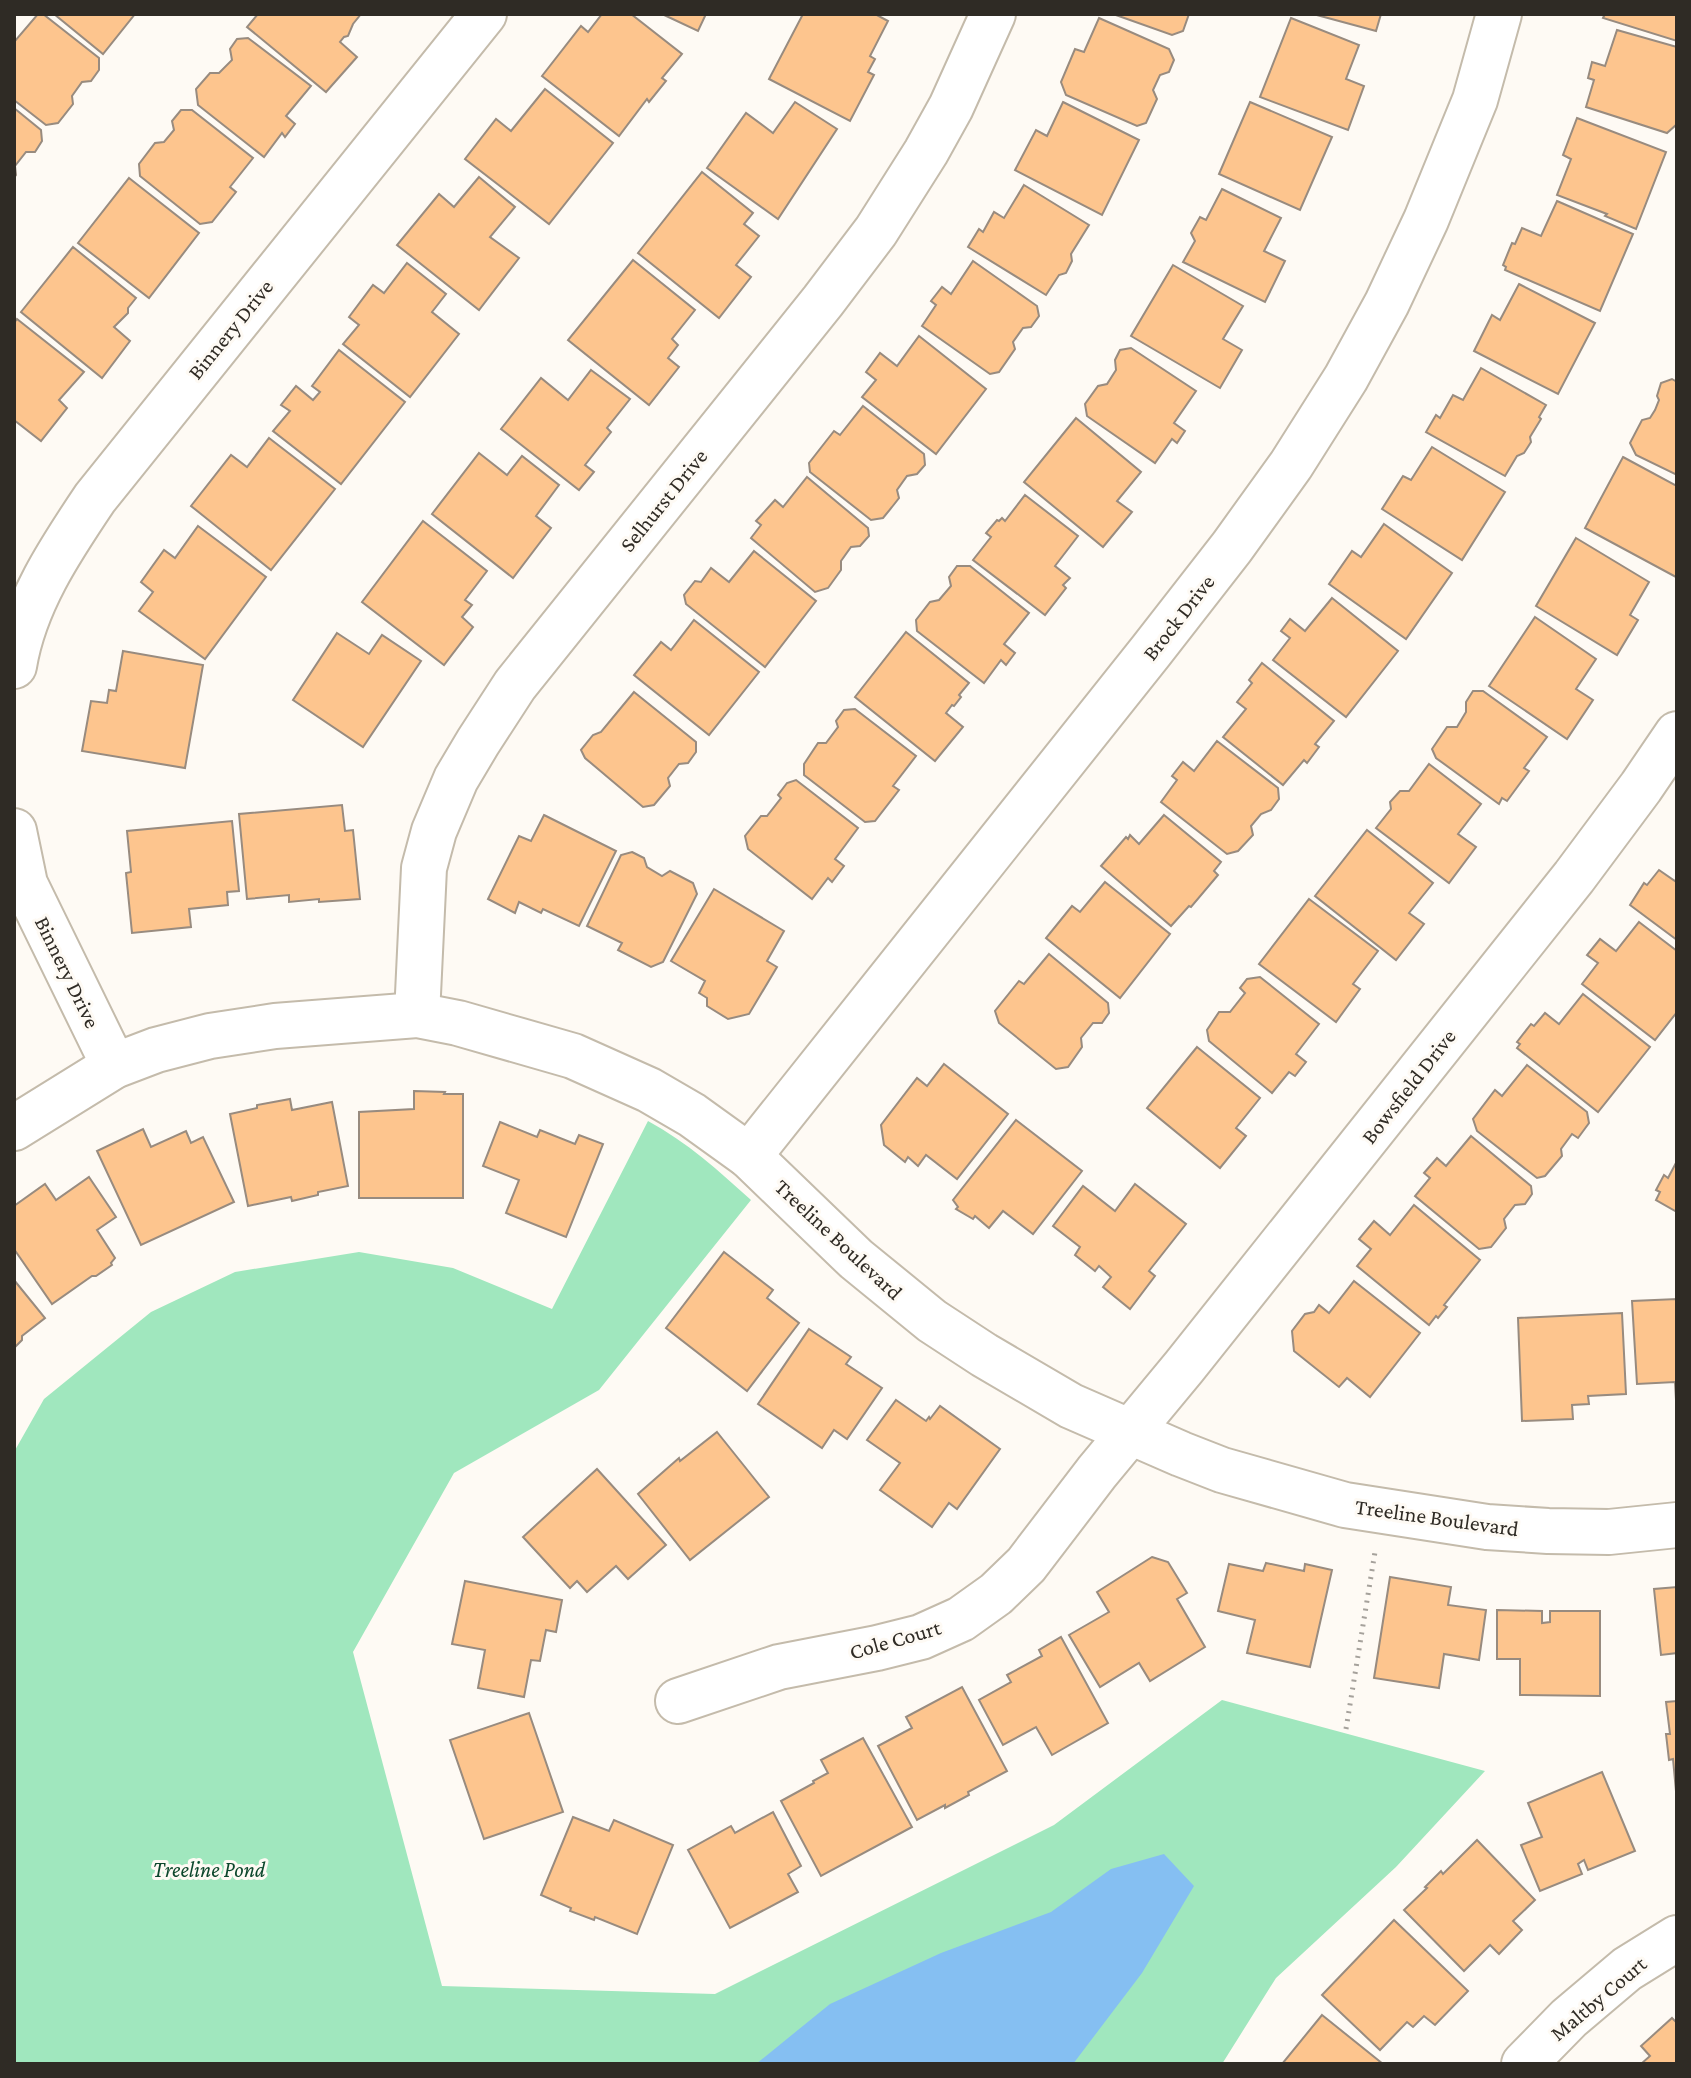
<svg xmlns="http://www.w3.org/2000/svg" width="1691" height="2078" font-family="'Crimson Pro',serif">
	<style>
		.green { fill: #a0e7be }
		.water { fill: #85bff2 }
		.building { fill: #fdc58e; stroke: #988b7f; stroke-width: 2 }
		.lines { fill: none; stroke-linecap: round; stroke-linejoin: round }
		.minor-casing { stroke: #c4bbab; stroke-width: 48 }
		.path { stroke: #a5a19b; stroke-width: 5; stroke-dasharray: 2 6; stroke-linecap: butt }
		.minor { stroke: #fff; stroke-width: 44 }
		.labels { text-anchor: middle; stroke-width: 6; stroke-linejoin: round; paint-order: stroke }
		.street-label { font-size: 22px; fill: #2f2b25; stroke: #fefaf4 }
		.park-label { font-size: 22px; font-style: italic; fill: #0c472c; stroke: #fefaf4 }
	</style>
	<rect width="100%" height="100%" fill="#fefaf4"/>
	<!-- green -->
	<path class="green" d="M648 1121C687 1142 719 1171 751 1200L599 1390 454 1473 353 1652 442 1986 715 1994 1054 1825 1222 1700 1485 1771 1396 1867 1276 1978 1222 2064H14V1452L44 1399 151 1312 235 1272 359 1252 453 1268 552 1309Z"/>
	<!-- water -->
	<path class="water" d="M1164 1854 1194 1886 1142 1973 1073 2064H756L830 2004 941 1953 1051 1912 1111 1869Z"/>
	<!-- building -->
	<g class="building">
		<path d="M38 14H43L99 58V70L91 81 82 82 72 96 73 104 58 123 46 125 14 100V42Z"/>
		<path d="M54 14H135L103 54Z"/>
		<path d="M258 14H361L353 24 348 36 344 37 340 42 357 57 326 92 247 27Z"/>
		<path d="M602 14H631L682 54 662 78 666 81 649 102 647 99 619 136 542 76 581 26 588 32Z"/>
		<path d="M662 14H706L698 31Z"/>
		<path d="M803 14H875L888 21 870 56 875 59 868 72 874 75 850 121 769 79Z"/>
		<path d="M1113 14H1189L1183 31 1172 35Z"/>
		<path d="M1313 14H1381L1376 31Z"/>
		<path d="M1605 14H1677V41L1603 18Z"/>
		<path d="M1099 18 1169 49 1174 60 1169 72 1160 75 1153 90 1157 99 1146 123 1137 126 1066 95 1061 82 1075 49 1084 52Z"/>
		<path d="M1291 18 1359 45 1346 79 1364 86 1348 130 1260 97Z"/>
		<path d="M1617 30 1677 47V124L1667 133 1586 107 1594 80 1588 78 1592 62 1605 66Z"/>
		<path d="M248 38 311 86 286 116 295 124 285 137 282 133 264 157 198 105 196 89 210 73H219L232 60 230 49 237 39Z"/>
		<path d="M545 89 613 143 549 224 465 159 496 119 511 131Z"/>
		<path d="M795 102 837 129 778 219 707 168 746 113 773 133Z"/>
		<path d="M1063 102 1139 140 1102 215 1015 170 1036 130 1047 136Z"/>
		<path d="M1250 102 1332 137 1300 210 1219 174Z"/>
		<path d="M14 108 41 130 42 141 35 152H26L15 166 16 175 14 178Z"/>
		<path d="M181 110H192L253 158 230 187 236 192 212 222 200 224 140 176 139 164 155 143 164 142 174 130 172 121Z"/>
		<path d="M1577 118 1666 152 1636 229 1605 216 1607 214 1557 195 1571 159 1563 155Z"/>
		<path d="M702 172 753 213 744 224 759 236 736 265 751 277 719 318 638 253Z"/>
		<path d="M479 177 515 207 490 237 519 258 479 310 397 245 439 194 454 207Z"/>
		<path d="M129 178 199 233 149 298 78 243Z"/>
		<path d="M1024 185 1089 225 1071 254 1072 261 1066 273 1059 275 1046 295 968 247 979 229 983 232 994 212 1004 218Z"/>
		<path d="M1222 189 1281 218 1264 251 1285 261 1265 302 1183 262 1195 241 1191 233 1200 217 1206 220Z"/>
		<path d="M1557 201 1633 234 1600 311 1505 270 1506 267 1503 265 1512 243 1515 244 1522 228 1541 236Z"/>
		<path d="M73 247 136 298 128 308V313L114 327 130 341 102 378 21 312Z"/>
		<path d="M633 260 695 310 672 339 678 345 668 358 679 367 649 405 568 340Z"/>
		<path d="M973 261 1037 306 1039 316 1031 327 1023 328 1013 342 1015 349 999 372 990 374 922 326 936 305 931 301 942 287 951 294Z"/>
		<path d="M407 263 446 294 432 312 459 334 410 397 343 344 359 325 349 317 373 285 384 293Z"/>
		<path d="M1173 265 1243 306 1223 339 1242 350 1220 388 1131 336Z"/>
		<path d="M1519 284 1595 323 1558 394 1474 351 1492 315 1500 320Z"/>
		<path d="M17 319 84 372 59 400 67 408 41 441 14 420V323Z"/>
		<path d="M919 336 986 389 936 454 862 397 876 380 866 372 880 353 897 366Z"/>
		<path d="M1131 348 1196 391 1174 423 1185 431 1177 443 1172 439 1155 463 1087 416 1085 404 1098 386 1107 384 1116 370 1115 360 1120 350Z"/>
		<path d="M339 350 405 402 341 484 273 431 290 411 281 405 296 386 313 400 320 392 312 386Z"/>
		<path d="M1481 368 1546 405 1539 417 1541 419 1530 437 1531 442 1524 453 1517 456 1505 476 1426 432 1436 415 1440 418 1453 395 1463 400Z"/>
		<path d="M591 370 630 399 607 428 611 432 585 465 594 472 579 490 501 429 541 378 568 400Z"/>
		<path d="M1672 379 1677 382V475L1636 455 1630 443 1642 420 1650 418 1655 410 1659 400 1657 396 1661 383Z"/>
		<path d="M863 406 924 454 925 465 917 474 907 476 897 490 899 498 892 507 883 518 871 520 810 472 809 463 834 431 840 435Z"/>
		<path d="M1076 418 1141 472 1117 501 1132 512 1103 547 1024 482Z"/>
		<path d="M269 438 335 489 271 570 191 506 231 455 247 467Z"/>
		<path d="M1432 447 1505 492 1462 560 1382 509 1403 476 1411 480Z"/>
		<path d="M479 453 507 475 522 456 559 485 536 516 551 528 513 578 432 514Z"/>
		<path d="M1623 457 1677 486 1676 577 1585 528Z"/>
		<path d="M807 477 868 528 869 536 860 546 851 547 841 561V570L828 588 815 592 751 538 761 525 756 521 775 500 783 507Z"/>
		<path d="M1025 495 1078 536 1055 566 1070 578 1063 585 1066 588 1045 615 973 560 991 537 986 533 997 520 999 521 1002 518 1005 521Z"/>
		<path d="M423 521 487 571 465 600 472 605 462 617 473 627 444 665 362 602Z"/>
		<path d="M1384 524 1452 573 1406 639 1329 584 1352 551 1361 557Z"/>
		<path d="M198 526 266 577 205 659 139 611 153 592 141 582 164 550 175 558Z"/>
		<path d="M1576 538 1649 582 1630 615 1638 620 1617 655 1536 606Z"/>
		<path d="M754 551 816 601 765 667 686 604 684 595 695 581 701 582 711 568 729 582Z"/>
		<path d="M957 566H970L1029 613 1004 644 1015 653 1006 665 1001 660 984 683 917 631 916 620 930 602 939 600 951 586 949 577Z"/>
		<path d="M1332 598 1398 651 1346 717 1273 660 1290 638 1281 631 1290 619 1305 631Z"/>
		<path d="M1535 617 1596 659 1576 689 1593 700 1567 739 1489 686Z"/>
		<path d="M694 620 759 672 709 735 634 675 661 642 671 650Z"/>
		<path d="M906 632 969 683 959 695 961 697 954 706 952 705 946 713 963 727 935 761 855 697Z"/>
		<path d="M337 633 369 654 382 635 421 661 363 747 293 700Z"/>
		<path d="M123 651 203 665 185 768 82 751 91 701 107 703 109 690 116 691Z"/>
		<path d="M1262 663 1334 721 1315 744 1319 747 1307 763 1304 760 1283 785 1223 737 1246 709 1237 702 1252 683 1249 680Z"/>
		<path d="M1473 691H1483L1547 737 1524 768 1529 771 1507 801 1502 798 1499 804 1436 758 1432 749 1447 727H1457L1466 712V702Z"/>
		<path d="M634 692 696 742V752L688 763 679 764 668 778 670 786 654 805 643 807 585 758 581 750 593 735 601 732Z"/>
		<path d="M855 709 916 756 893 786 899 790 875 821 865 822 804 775V764L818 743H826L838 727 836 721 844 710Z"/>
		<path d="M1217 741 1278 788 1279 799 1271 810 1261 814 1251 826 1253 835 1238 851 1227 854 1161 802 1177 780 1172 776 1183 762 1194 771Z"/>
		<path d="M1429 764 1481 804 1458 834 1476 847 1449 883 1376 828 1391 809 1390 802 1400 791H1409Z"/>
		<path d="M796 780 858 828 835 859 844 866 832 882 828 878 812 899 748 849 745 836 761 816H767L781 798 778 795 787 783Z"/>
		<path d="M342 805 345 831 353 830 360 899 319 902V899L289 902V895L247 899 239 814Z"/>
		<path d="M544 815 616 851 579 926 543 909 541 913 519 902 515 913 488 899 519 836 531 841Z"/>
		<path d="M1164 815 1221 862 1214 871 1218 875 1191 907 1189 906 1171 926 1101 866 1126 837 1128 839 1130 835 1139 844Z"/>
		<path d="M232 821 239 891 227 892 228 905 189 909 191 927 132 933 126 873 131 872 127 831Z"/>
		<path d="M1367 830 1433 883 1409 913 1424 924 1396 960 1315 896Z"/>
		<path d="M632 852 644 858 647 867 662 876 670 871 693 883 697 894 663 962 651 967 618 950 622 943 587 926 621 855Z"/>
		<path d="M1659 870 1675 881 1677 878V940L1630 905 1644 883 1647 885Z"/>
		<path d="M1105 882 1170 934 1120 998 1046 938 1072 906 1080 912Z"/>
		<path d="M714 889 784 931 767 961 777 967 749 1014 728 1019 707 1006V998L699 993 705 981 671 961Z"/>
		<path d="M1309 899 1378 951 1353 984 1360 989 1336 1022 1259 964Z"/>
		<path d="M1639 922 1677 951V1012L1655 1040 1582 984 1598 963 1587 955 1600 939 1616 951Z"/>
		<path d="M1049 954 1108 1003 1109 1013 1102 1023H1093L1081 1038 1082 1047 1068 1067 1056 1069 999 1023 995 1011 1019 981 1024 984Z"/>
		<path d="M1260 977 1319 1024 1296 1054 1306 1062 1295 1076 1289 1072 1272 1093 1209 1041 1207 1030 1219 1012H1230L1245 993 1240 988 1247 979Z"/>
		<path d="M1583 994 1650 1047 1598 1112 1517 1048 1520 1044 1517 1042 1531 1024 1534 1026 1545 1013 1559 1024Z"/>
		<path d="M1197 1047 1260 1098 1236 1128 1246 1136 1220 1168 1147 1108Z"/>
		<path d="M944 1064 1008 1114 957 1179 926 1155 918 1166 908 1157 905 1162 884 1145 881 1125 917 1078 927 1086Z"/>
		<path d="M1527 1065 1587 1112 1589 1123 1578 1138 1572 1134 1561 1149 1562 1156 1545 1176 1537 1178 1477 1131 1473 1119 1495 1090 1502 1096Z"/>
		<path d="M414 1091 445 1092 444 1094H463V1198H359V1112L414 1109Z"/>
		<path d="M290 1099 292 1110 332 1102 348 1186 318 1192V1195L292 1201 291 1197 248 1206 230 1114 257 1108V1105Z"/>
		<path d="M1016 1120 1082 1171 1033 1234 1003 1211 989 1228 975 1216 973 1219 956 1209 958 1207 953 1200Z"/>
		<path d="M500 1122 537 1137 540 1130 575 1144 579 1135 603 1144 566 1237 506 1213 519 1180 483 1166Z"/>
		<path d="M143 1129 151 1147 186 1131 191 1143 203 1137 234 1202 141 1245 97 1151Z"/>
		<path d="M1471 1136 1531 1186 1532 1194 1525 1204 1515 1205 1504 1219 1506 1228 1491 1247 1479 1249 1415 1196 1430 1178 1424 1173 1437 1158 1446 1166Z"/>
		<path d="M1677 1161V1212L1656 1200 1660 1192 1656 1190 1664 1175 1668 1178Z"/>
		<path d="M89 1177 116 1217 97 1230 115 1258 111 1263 112 1265 96 1276H92L52 1304 14 1249V1206L45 1184 56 1200Z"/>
		<path d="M1135 1184 1186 1224 1149 1271 1155 1276 1130 1309 1103 1287 1111 1277 1099 1266 1095 1271 1075 1255 1080 1247 1053 1226 1083 1186 1115 1211Z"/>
		<path d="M1414 1205 1480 1260 1444 1305 1447 1307 1438 1318 1436 1316 1429 1325 1357 1266 1371 1249 1359 1239 1374 1221 1390 1235Z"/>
		<path d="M724 1252 773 1290 767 1298 799 1323 747 1391 666 1328Z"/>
		<path d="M14 1280 45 1318 22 1336V1340L14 1348Z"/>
		<path d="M1354 1281 1420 1333 1370 1397 1347 1378 1339 1387 1294 1351 1292 1331 1305 1314 1314 1312 1319 1305 1329 1313Z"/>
		<path d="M1677 1299V1400H1676L1675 1382 1637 1384 1632 1301Z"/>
		<path d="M1622 1313 1626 1394 1588 1396 1589 1404 1572 1405 1573 1419 1522 1421 1518 1318Z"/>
		<path d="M809 1329 851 1357 846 1364 882 1388 847 1439 834 1430 822 1448 758 1404Z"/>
		<path d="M896 1400 926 1421 929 1417 930 1419 940 1406 1000 1449 957 1509 949 1503 932 1527 880 1490 900 1463 867 1440Z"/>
		<path d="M717 1432 769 1497 690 1560 638 1494 679 1458 680 1461Z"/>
		<path d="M597 1469 666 1545 628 1579 616 1566 587 1592 577 1581 570 1588 523 1537Z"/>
		<path d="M1152 1557 1168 1562 1187 1593 1177 1599 1205 1647 1150 1681 1139 1663 1100 1687 1069 1635 1109 1612 1097 1592Z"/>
		<path d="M1266 1563 1304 1571 1305 1564 1332 1570 1310 1667 1247 1653 1255 1620 1218 1611 1229 1564 1263 1571Z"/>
		<path d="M1390 1577 1451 1587 1448 1605 1486 1610 1479 1660 1444 1654 1439 1688 1374 1678Z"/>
		<path d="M465 1581 562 1600 556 1632 546 1630 540 1661 531 1660 524 1697 478 1688 485 1650 452 1644Z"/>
		<path d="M1677 1587V1653L1661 1655 1654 1589Z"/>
		<path d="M1497 1610 1542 1611V1623L1550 1622V1611H1600V1696L1520 1695V1659H1497Z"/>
		<path d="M1061 1637 1108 1723 1052 1755 1036 1727 1003 1745 979 1700 1011 1682 1007 1675 1042 1656 1039 1650Z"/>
		<path d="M962 1687 1007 1771 968 1792 969 1795 945 1808V1805L917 1820 878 1746 912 1728 906 1717Z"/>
		<path d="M1677 1701V1802L1673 1759 1669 1760 1666 1734H1670L1666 1702Z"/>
		<path d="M529 1713 563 1812 484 1839 450 1740Z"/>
		<path d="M863 1738 912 1827 821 1876 781 1801 814 1783 813 1781 828 1773 821 1760Z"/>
		<path d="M1602 1772 1635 1851 1588 1870 1584 1860 1578 1864 1582 1874 1540 1891 1521 1845 1542 1837 1528 1803Z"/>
		<path d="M773 1812 801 1866 788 1874 798 1892 730 1928 688 1850 731 1826 735 1833Z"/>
		<path d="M573 1817 609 1831 614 1820 673 1845 637 1934 595 1917 594 1920 570 1911 571 1908 541 1895Z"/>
		<path d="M1477 1840 1535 1900 1513 1921 1522 1930 1499 1954 1490 1945 1464 1971 1404 1910 1427 1888 1425 1887 1441 1871 1443 1874Z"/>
		<path d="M1394 1920 1468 1991 1435 2025 1424 2016 1413 2027 1407 2022 1380 2050 1322 1995Z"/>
		<path d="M1322 2015 1383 2064H1282Z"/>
		<path d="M1672 2018 1677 2023V2064H1641L1650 2056 1641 2046Z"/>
	</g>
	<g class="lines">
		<defs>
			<g id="minor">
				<path d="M14 666C24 604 60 550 95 498L484 14"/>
				<path d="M14 831 25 884 114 1066"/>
				<path d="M417 1015 424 868 434 831 456 779 478 742 515 685 823 301 876 231 926 152 951 107 993 14"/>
				<path d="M14 1128 114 1066 156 1050 210 1036 275 1026 417 1015 458 1023 573 1056 649 1090 692 1115 749 1156 856 1259 932 1321 984 1355 1071 1406 1181 1454 1222 1470 1345 1505 1487 1527 1548 1531 1609 1532 1677 1525"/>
				<path d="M749 1156 1151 651 1232 547 1291 465 1346 378 1387 303 1426 220 1475 100 1499 14"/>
				<path d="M678 1701 779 1667 877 1648 921 1637 961 1619 996 1594 1026 1565 1097 1472 1184 1367 1574 877 1641 787 1677 734"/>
				<path d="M1524 2064 1569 2018 1627 1969 1677 1938"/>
			</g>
		</defs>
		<!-- minor casing -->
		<use href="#minor" class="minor-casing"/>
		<!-- path -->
		<path class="path" d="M1346 1729 1375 1552"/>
		<!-- minor -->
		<use href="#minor" class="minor"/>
	</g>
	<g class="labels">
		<!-- street labels -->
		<g class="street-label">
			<text transform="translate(230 329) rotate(-51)" y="8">Binnery Drive</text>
			<text transform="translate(663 500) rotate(-51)" y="8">Selhurst Drive</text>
			<text transform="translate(1178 617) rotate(-52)" y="8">Brock Drive</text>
			<text transform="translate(68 972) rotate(64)" y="8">Binnery Drive</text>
			<text transform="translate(1408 1086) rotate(-52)" y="8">Bowsfield Drive</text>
			<text transform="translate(839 1239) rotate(43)" y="8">Treeline Boulevard</text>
			<text transform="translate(1437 1517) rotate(8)" y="8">Treeline Boulevard</text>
			<text transform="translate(895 1639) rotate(-16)" y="8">Cole Court</text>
			<text transform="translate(1598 1998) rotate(-40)" y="8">Maltby Court</text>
		</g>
		<!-- park labels -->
		<g class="park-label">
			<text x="209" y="1877">Treeline Pond</text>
		</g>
	</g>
	<!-- border -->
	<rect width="1691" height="2078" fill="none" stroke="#2f2b25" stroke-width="32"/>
</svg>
